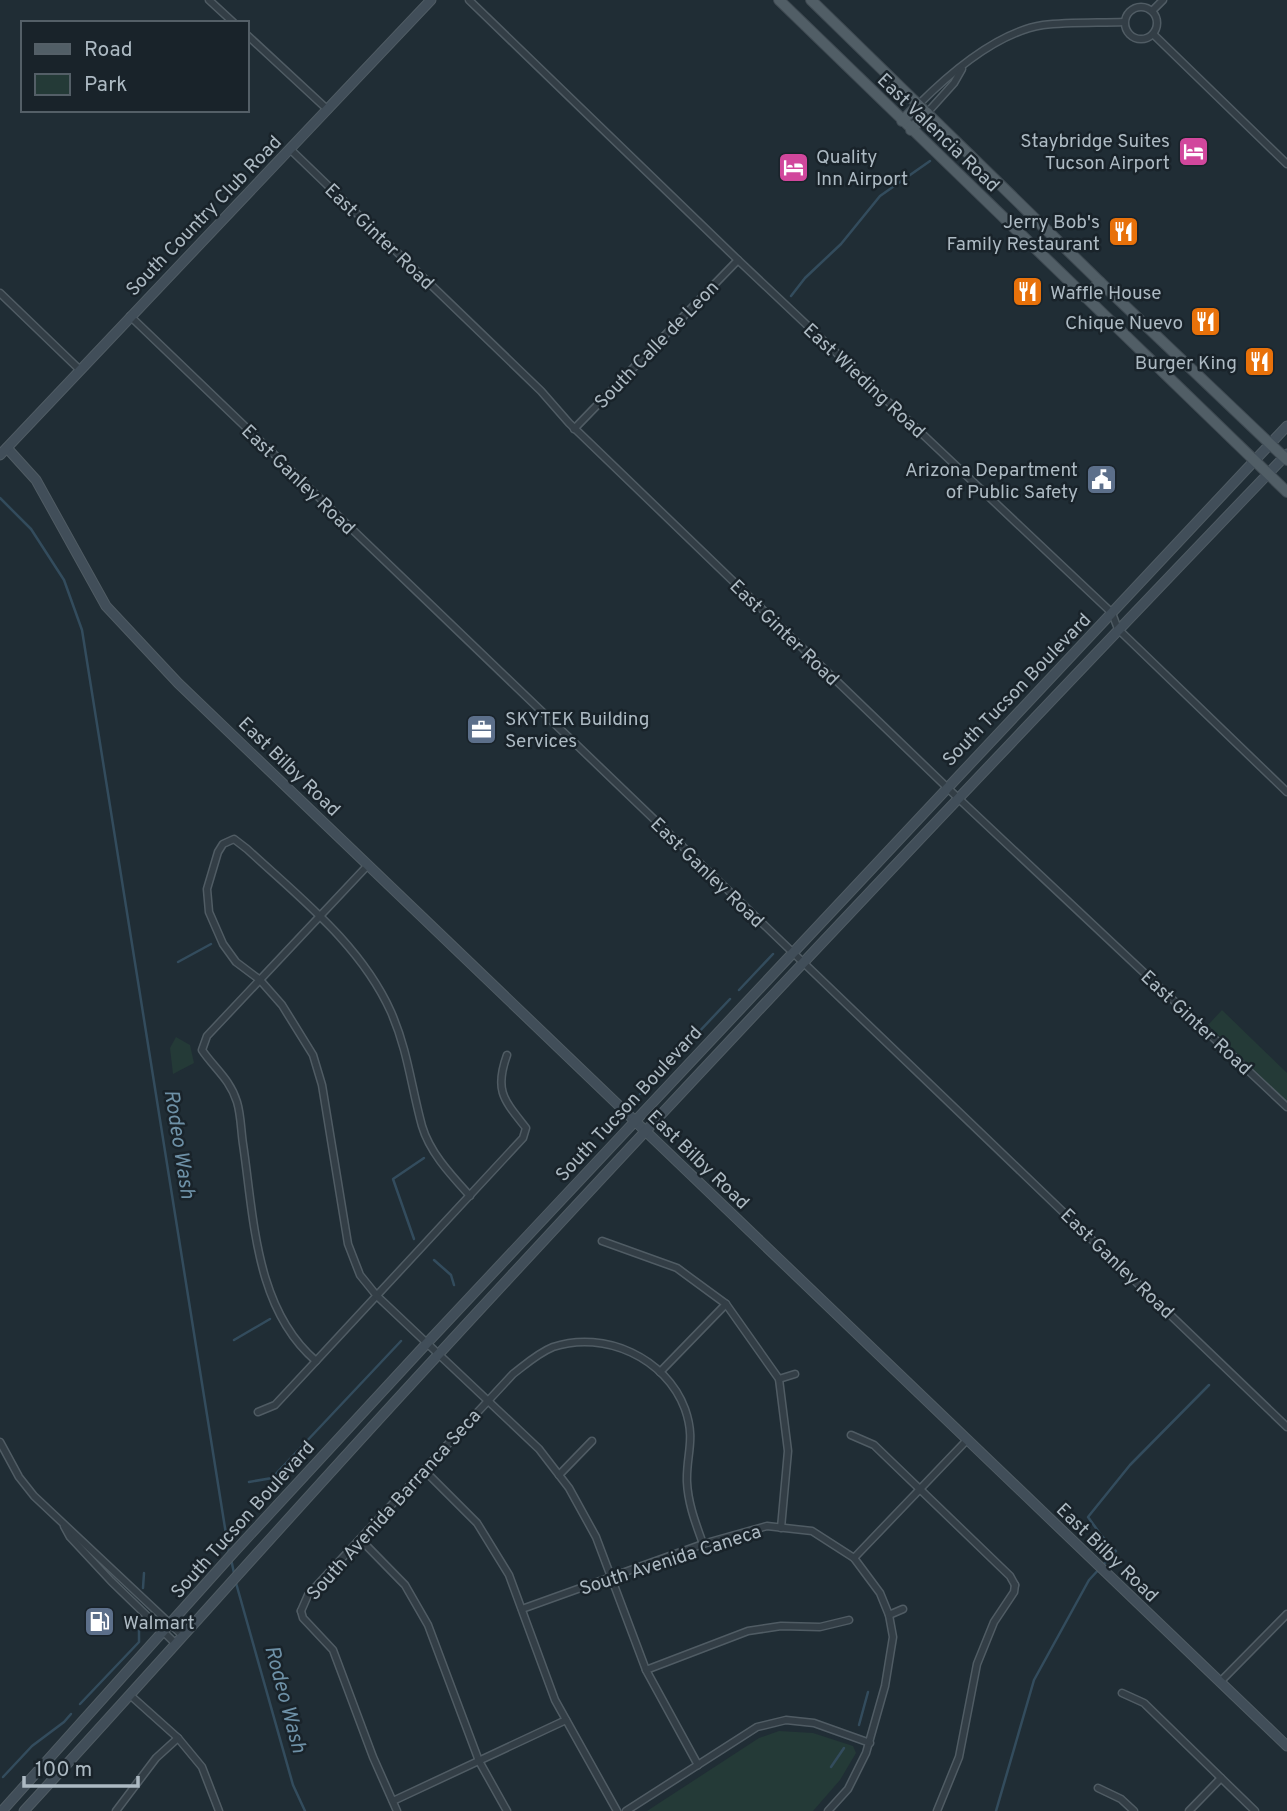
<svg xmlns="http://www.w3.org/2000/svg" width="1287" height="1811" font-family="Overpass,sans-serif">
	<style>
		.green { fill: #243a37 }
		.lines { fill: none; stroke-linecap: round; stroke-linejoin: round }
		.stream { stroke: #334c5d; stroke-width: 2.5 }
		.street-casing { stroke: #505c64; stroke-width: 9 }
		.secondary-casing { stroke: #505c64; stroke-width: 11 }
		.primary-casing { stroke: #3f4a52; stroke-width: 12 }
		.street { stroke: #333e46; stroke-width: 6 }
		.secondary { stroke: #414e59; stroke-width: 9 }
		.primary { stroke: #515e66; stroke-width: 10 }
		.labels { text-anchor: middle; stroke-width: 5; stroke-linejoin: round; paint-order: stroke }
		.street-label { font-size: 19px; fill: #adbac3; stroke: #19232a }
		.poi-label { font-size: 19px; fill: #adbac3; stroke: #19232a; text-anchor: end }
		.water-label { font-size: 21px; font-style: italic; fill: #6e91a7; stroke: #19232a }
	</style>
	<rect width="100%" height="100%" fill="#202d35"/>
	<!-- green -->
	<g class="green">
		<path d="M1222 1010 1287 1073V1102L1208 1025Z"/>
		<path d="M176 1037 190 1045 194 1063 173 1074 170 1048Z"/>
		<path d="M779 1731 813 1733 853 1746 856 1753 840 1780 813 1811H647L759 1738Z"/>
	</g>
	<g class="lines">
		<!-- stream -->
		<g class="stream">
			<path d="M791 296 805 278 841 244 880 196 930 161"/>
			<path d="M0 498 31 529 64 580 82 630 229 1553"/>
			<path d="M178 962 211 944"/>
			<path d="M739 990 773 954"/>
			<path d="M679 1053 730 999"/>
			<path d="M640 1094 671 1062"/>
			<path d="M414 1239 393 1179 424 1158"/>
			<path d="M434 1260 451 1275 454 1285"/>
			<path d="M234 1340 270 1319"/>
			<path d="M249 1482 272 1478 401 1341"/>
			<path d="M231 1559 234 1573"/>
			<path d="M236 1583 293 1785 305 1811"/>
			<path d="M143 1588 144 1573"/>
			<path d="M80 1704 139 1642V1622"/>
			<path d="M859 1725 868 1692"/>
			<path d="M831 1767 844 1748"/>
			<path d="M3 1777 32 1746 64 1722 71 1714"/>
			<path d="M996 1811 1034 1680 1089 1580 1116 1551 1101 1535 1088 1517 1130 1465 1209 1385"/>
		</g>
		<defs>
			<g id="street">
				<path d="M209 0 234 23"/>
				<path d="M469 0 738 260 1112 613 1118 629 1287 792"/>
				<circle cx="1141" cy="23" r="16"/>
				<path d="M1152 11 1163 0"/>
				<path d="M1153 34 1287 164"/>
				<path d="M247 35 328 110"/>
				<path d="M918 105C950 73 998 32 1043 25 1069 22 1098 23 1124 22"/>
				<path d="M927 113 954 83 962 69"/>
				<path d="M291 150 541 391 569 423 958 798 1287 1107"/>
				<path d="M0 293 80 370"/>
				<path d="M130 316 1287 1427"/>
				<path d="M574 429 738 260"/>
				<path d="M368 865 207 1036 202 1050C214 1068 230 1079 237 1102 241 1115 241 1131 243 1144 254 1218 255 1309 316 1361L523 1138 526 1128C504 1100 494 1091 507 1055"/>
				<path d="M470 1196C451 1175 430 1153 422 1126 411 1086 408 1051 391 1012 361 945 300 898 247 849L234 839 223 844 218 852 207 889 209 912 223 944 236 962 260 980 282 1005 313 1055 322 1085 348 1244 360 1275 377 1296 539 1449 569 1488 596 1537 646 1670 698 1765"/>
				<path d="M602 1241 677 1268 726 1304 779 1379 788 1451 781 1528"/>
				<path d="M660 1372 726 1304"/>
				<path d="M779 1379 795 1374"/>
				<path d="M258 1412 275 1405 316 1361"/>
				<path d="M851 1435 874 1445 1010 1576 1015 1585"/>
				<path d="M0 1442 19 1477 34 1496 182 1635"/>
				<path d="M424 1470 477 1523 509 1575 555 1700 617 1811"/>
				<path d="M559 1475 592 1441"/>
				<path d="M64 1526 70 1537 111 1581 175 1643"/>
				<path d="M360 1539 405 1585 428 1625 479 1761 507 1811"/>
				<path d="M854 1558 967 1440"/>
				<path d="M522 1609 703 1544 767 1526 812 1531 854 1558 880 1593 889 1615 893 1637 885 1686 866 1753 848 1789 828 1811"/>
				<path d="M301 1611 308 1595 513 1374C526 1364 538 1353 553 1347 605 1330 666 1358 685 1409 696 1440 686 1454 687 1482 688 1504 696 1524 703 1544"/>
				<path d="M301 1611 303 1618 333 1650 373 1757 397 1811"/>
				<path d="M889 1615 903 1609"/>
				<path d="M646 1670 748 1631 781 1626 820 1627 849 1620"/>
				<path d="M1220 1682 1287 1614"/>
				<path d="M1122 1693 1144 1703 1255 1811"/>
				<path d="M130 1695 178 1738 202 1767 219 1811"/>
				<path d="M1098 1788 1121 1799 1134 1811"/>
				<path d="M393 1801 566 1720"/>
				<path d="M116 1811 156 1758 178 1738"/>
				<path d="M626 1811 757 1727 786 1720 814 1723 870 1743"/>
				<path d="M937 1811 959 1757 977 1664 994 1622 1014 1592 1015 1585"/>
				<path d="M1189 1811 1221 1778"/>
			</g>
			<g id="secondary">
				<path d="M7 448 36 480 106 606 178 683 1287 1746"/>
				<path d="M0 455 431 0"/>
				<path d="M2 1811 235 1551 428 1342 1287 426"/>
				<path d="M24 1811C163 1660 298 1506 437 1356 717 1052 1001 752 1287 454"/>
			</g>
			<g id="primary">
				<path d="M779 0 1287 492"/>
				<path d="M811 0 1100 282 1287 460"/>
				<path d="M902 121 918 105"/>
				<path d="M911 130 927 113"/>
				<path d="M1085 297 1100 282"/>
			</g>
		</defs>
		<!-- street casing -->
		<use href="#street" class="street-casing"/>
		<!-- secondary casing -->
		<use href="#secondary" class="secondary-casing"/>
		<!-- primary casing -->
		<use href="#primary" class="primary-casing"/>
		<!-- street -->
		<use href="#street" class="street"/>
		<!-- secondary -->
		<use href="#secondary" class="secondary"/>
		<!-- primary -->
		<use href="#primary" class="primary"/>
	</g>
	<!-- icons -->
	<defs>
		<symbol id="hotel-square" viewBox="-11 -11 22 22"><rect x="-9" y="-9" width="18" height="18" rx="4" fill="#d1479c" stroke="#19232a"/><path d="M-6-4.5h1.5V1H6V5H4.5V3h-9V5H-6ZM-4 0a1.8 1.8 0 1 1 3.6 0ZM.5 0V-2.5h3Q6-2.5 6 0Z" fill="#fff"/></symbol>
		<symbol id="restaurant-square" viewBox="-11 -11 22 22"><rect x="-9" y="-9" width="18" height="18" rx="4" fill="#e8710a" stroke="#19232a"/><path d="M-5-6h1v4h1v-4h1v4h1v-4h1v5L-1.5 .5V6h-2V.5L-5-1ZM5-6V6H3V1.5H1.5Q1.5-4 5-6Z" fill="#fff"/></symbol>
		<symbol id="civic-square" viewBox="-11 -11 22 22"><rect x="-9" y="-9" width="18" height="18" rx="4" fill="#5c6f8a" stroke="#19232a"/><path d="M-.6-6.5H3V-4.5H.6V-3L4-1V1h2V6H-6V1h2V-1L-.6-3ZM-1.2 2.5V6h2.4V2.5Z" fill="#fff"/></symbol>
		<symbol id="office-square" viewBox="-11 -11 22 22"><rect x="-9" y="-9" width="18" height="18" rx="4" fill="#5c6f8a" stroke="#19232a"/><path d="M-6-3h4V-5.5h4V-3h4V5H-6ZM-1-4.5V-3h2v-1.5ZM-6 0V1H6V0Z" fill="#fff"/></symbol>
		<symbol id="fuel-square" viewBox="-11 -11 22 22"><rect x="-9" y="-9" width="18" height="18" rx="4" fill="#5c6f8a" stroke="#19232a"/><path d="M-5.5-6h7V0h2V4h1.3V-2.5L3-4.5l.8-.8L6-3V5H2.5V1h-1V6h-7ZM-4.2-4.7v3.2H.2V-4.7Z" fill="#fff"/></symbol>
	</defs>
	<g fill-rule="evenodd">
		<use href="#hotel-square" x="1176" y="134" width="35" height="35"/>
		<use href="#hotel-square" x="776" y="150" width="35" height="35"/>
		<use href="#restaurant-square" x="1106" y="214" width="35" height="35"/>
		<use href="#restaurant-square" x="1010" y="274" width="35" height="35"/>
		<use href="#restaurant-square" x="1188" y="304" width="35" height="35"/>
		<use href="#restaurant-square" x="1242" y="344" width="35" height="35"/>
		<use href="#civic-square" x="1084" y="462" width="35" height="35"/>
		<use href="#office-square" x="464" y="712" width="35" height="35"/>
		<use href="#fuel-square" x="82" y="1604" width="35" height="35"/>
	</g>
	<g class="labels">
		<!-- street labels -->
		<g class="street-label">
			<text transform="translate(939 132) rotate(44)" y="7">East Valencia Road</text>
			<text transform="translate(203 215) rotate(-46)" y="7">South Country Club Road</text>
			<text transform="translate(380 236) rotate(44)" y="7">East Ginter Road</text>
			<text transform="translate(656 344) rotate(-46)" y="7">South Calle de Leon</text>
			<text transform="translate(865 380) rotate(43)" y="7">East Wieding Road</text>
			<text transform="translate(299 479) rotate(44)" y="7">East Ganley Road</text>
			<text transform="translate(785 632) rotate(44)" y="7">East Ginter Road</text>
			<text transform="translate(1016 689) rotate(-46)" y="7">South Tucson Boulevard</text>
			<text transform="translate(290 766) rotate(44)" y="7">East Bilby Road</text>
			<text transform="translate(708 872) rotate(44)" y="7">East Ganley Road</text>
			<text transform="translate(1197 1022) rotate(43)" y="7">East Ginter Road</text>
			<text transform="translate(628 1103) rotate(-47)" y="7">South Tucson Boulevard</text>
			<text transform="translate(699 1159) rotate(44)" y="7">East Bilby Road</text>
			<text transform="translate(1118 1263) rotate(44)" y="7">East Ganley Road</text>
			<text transform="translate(393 1504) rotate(-48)" y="7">South Avenida Barranca Seca</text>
			<text transform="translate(242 1519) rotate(-48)" y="7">South Tucson Boulevard</text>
			<text transform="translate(1108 1552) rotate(44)" y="7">East Bilby Road</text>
			<text transform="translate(670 1559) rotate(-18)" y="7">South Avenida Caneca</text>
		</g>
		<!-- poi labels -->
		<g class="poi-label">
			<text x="1170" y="147">Staybridge Suites<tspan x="1170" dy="22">Tucson Airport</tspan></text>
			<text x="816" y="163" text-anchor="start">Quality<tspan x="816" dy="22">Inn Airport</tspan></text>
			<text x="1100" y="228">Jerry Bob's<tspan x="1100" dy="22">Family Restaurant</tspan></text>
			<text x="1050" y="299" text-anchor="start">Waffle House</text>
			<text x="1183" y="329">Chique Nuevo</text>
			<text x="1237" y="369">Burger King</text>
			<text x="1078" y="476">Arizona Department<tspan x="1078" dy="22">of Public Safety</tspan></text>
			<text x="505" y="725" text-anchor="start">SKYTEK Building<tspan x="505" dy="22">Services</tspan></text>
			<text x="123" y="1629" text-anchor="start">Walmart</text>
		</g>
		<!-- water labels -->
		<g class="water-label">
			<text transform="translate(180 1144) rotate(81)" y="7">Rodeo Wash</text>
			<text transform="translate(286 1699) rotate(75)" y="7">Rodeo Wash</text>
		</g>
	</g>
	<!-- legend -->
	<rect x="21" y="21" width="228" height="91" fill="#19232a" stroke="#545f67" stroke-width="2"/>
	<rect x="35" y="44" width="35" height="10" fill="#515e66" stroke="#545f67" stroke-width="2"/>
	<text x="84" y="56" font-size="21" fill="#adbac3">Road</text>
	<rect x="35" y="74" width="35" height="21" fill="#243a37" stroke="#545f67" stroke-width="2"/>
	<text x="84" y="91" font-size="21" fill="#adbac3">Park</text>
	<!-- scale -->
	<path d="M24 1776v10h114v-10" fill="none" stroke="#adbac3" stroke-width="3.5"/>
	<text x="35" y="1776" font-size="21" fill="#adbac3" stroke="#19232a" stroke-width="5" paint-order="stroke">100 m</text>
</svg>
